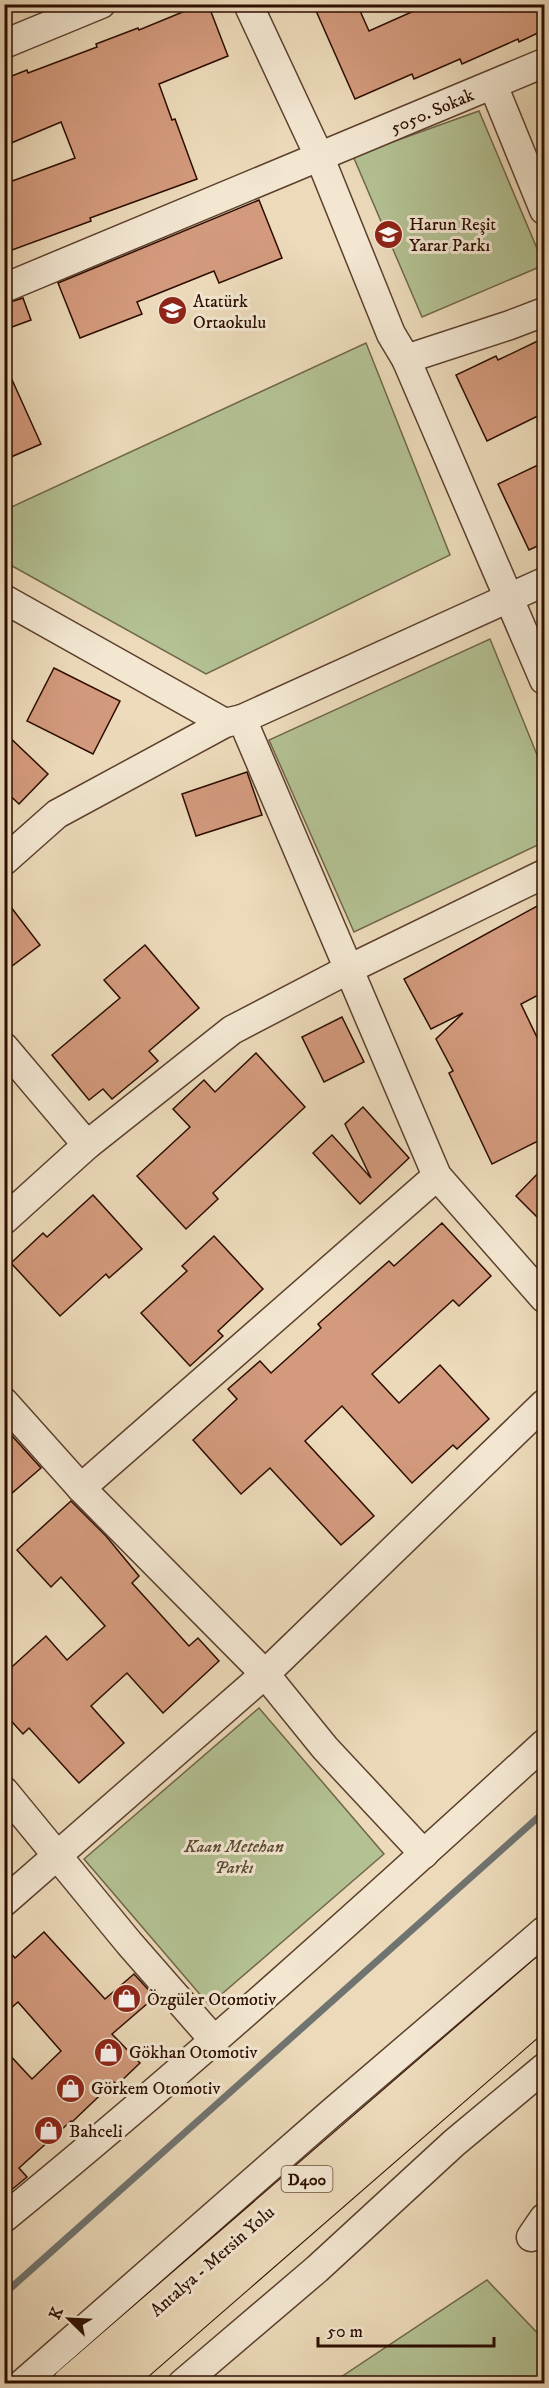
<svg xmlns="http://www.w3.org/2000/svg" width="549" height="2388" font-family="'IM FELL DW Pica',serif">
	<style>
		.green { fill: #b3c193; stroke: #70674a; stroke-width: 1.5 }
		.lines { fill: none; stroke-linecap: round; stroke-linejoin: round }
		.stream { stroke: #707470; stroke-width: 7 }
		.building { fill: #d39a7d; stroke: #2c0d00; stroke-width: 1.5 }
		.minor-casing { stroke: #5c402e; stroke-width: 31 }
		.highway-casing { stroke: #2c0d00; stroke-width: 35 }
		.minor { stroke: #f3e7d2; stroke-width: 28 }
		.highway { stroke: #ecdaba; stroke-width: 33 }
		.labels { text-anchor: middle; stroke-width: 6; stroke-linejoin: round; paint-order: stroke }
		.shield { fill: #f3e7d2; stroke: #684e3f; stroke-width: 1.5 }
		.shield-label { font-size: 16px; font-weight: bold; fill: #2c0d00 }
		.street-label { font-size: 18px; fill: #2c0d00; stroke: #f3e7d2 }
		.poi-label { font-size: 18px; fill: #2c0d00; stroke: #f3e7d2; text-anchor: start }
		.park-label { font-size: 18px; font-style: italic; fill: #5b4c33; stroke: #f3e7d2 }
	</style>
	<rect width="100%" height="100%" fill="#ecdaba"/>
	<filter id="stains"><feTurbulence type="fractalNoise" baseFrequency=".00333" numOctaves="4"/><feColorMatrix values="0 0 0 0 .2 0 0 0 0 .09 0 0 0 0 .02 0 0 0 .5 -.17"/></filter>
	<radialGradient id="worn" r=".72"><stop offset=".6" stop-color="#630" stop-opacity="0"/><stop offset="1" stop-color="#630" stop-opacity=".3"/></radialGradient>
	<!-- green -->
	<g class="green">
		<path d="M479 111 544 265 422 317 353 156Z"/>
		<path d="M366 343 450 555 206 674 5 562V510Z"/>
		<path d="M490 639 544 772V842L354 932 269 740Z"/>
		<path d="M259 1708 384 1854 209 2005 84 1859Z"/>
		<path d="M487 2280 544 2340V2383H332Z"/>
	</g>
	<g class="lines">
		<!-- stream -->
		<path class="stream" d="M4 2294 544 1812"/>
	</g>
	<!-- building -->
	<g class="building">
		<path d="M202 4H208L228 56 159 84 172 120 175 119 197 179 90 218 91 221 4 253V184L75 158 61 122 4 146V79L27 70 28 73 97 47 96 44 138 28 139 30Z"/>
		<path d="M313 4H357L369 31 425 6 428 10 441 4H544V30L519 42 518 39 462 64 460 59 414 79 412 74 355 99Z"/>
		<path d="M259 200 282 258 219 283 214 271 137 302 142 314 80 338 58 283Z"/>
		<path d="M23 298 31 320 4 330V304Z"/>
		<path d="M544 338V413L487 441 456 375 496 356 498 360Z"/>
		<path d="M4 362 41 444 4 460Z"/>
		<path d="M538 465 544 479V543L529 550 498 484Z"/>
		<path d="M54 668 120 701 93 754 27 721Z"/>
		<path d="M4 732 48 774 19 804 4 790Z"/>
		<path d="M247 772 262 815 196 836 182 794Z"/>
		<path d="M4 898 40 945 4 972Z"/>
		<path d="M539 905 544 916V992L521 1004 544 1052V1138L492 1164 449 1073 453 1071 436 1039 463 1013 431 1029 404 979Z"/>
		<path d="M145 945 199 1008 149 1051 158 1061 112 1099 103 1089 89 1100 52 1055 120 998 104 980Z"/>
		<path d="M342 1017 364 1062 324 1082 302 1037Z"/>
		<path d="M256 1053 305 1107 213 1193 218 1199 186 1229 137 1176 190 1127 173 1109 204 1080 215 1092Z"/>
		<path d="M363 1107 409 1158 360 1204 313 1153 332 1135 371 1178 345 1124Z"/>
		<path d="M544 1167V1224L516 1196Z"/>
		<path d="M93 1195 142 1249 109 1278 106 1274 60 1316 11 1263 43 1233 47 1237Z"/>
		<path d="M442 1223 491 1276 459 1306 453 1300 372 1374 399 1403 440 1365 489 1419 457 1449 453 1445 412 1483 342 1406 305 1441 374 1516 341 1545 270 1468 241 1494 193 1440 237 1399 228 1389 260 1361 271 1373 321 1328 318 1324 389 1261 394 1266Z"/>
		<path d="M214 1236 263 1289 218 1331 223 1336 190 1366 141 1313 187 1271 182 1266Z"/>
		<path d="M4 1427 41 1468 4 1500Z"/>
		<path d="M71 1501 106 1536 139 1576 132 1583 189 1646 198 1638 219 1661 163 1713 127 1673 91 1706 124 1743 79 1783 29 1728 23 1734 4 1713V1674L46 1636 67 1660 105 1626 61 1577 51 1587 17 1550Z"/>
		<path d="M44 1932 105 1999 134 1974 155 1997 112 2034 140 2063 117 2085 114 2082 72 2122 71 2121 19 2168 27 2177 4 2196V2049L32 2079 61 2051 18 2002 4 2014V1946L15 1958Z"/>
	</g>
	<g class="lines">
		<defs>
			<g id="minor">
				<path d="M248 4 320 158 391 334 406 359 544 680"/>
				<path d="M4 44 101 4"/>
				<path d="M493 85 544 210"/>
				<path d="M4 288 544 63"/>
				<path d="M406 359 510 325 544 312"/>
				<path d="M4 599 225 723"/>
				<path d="M242 719 437 1176 544 1298"/>
				<path d="M4 861 57 814 225 723 242 719 544 582"/>
				<path d="M4 1047 87 1145"/>
				<path d="M4 1220 87 1145 232 1030 349 969 544 874"/>
				<path d="M4 1402 81 1488 265 1674 325 1748 424 1854"/>
				<path d="M81 1488 437 1176"/>
				<path d="M4 1791 129 1943 213 2039"/>
				<path d="M4 1902 265 1674 544 1404"/>
				<path d="M4 2218C190 2066 368 1905 544 1744"/>
				<path d="M531 2237 544 2218"/>
				<path d="M22 2384 329 2115 544 1931"/>
				<path d="M182 2384 317 2269 454 2143 544 2068"/>
			</g>
			<g id="highway">
				<path d="M69 2384 544 1973"/>
				<path d="M114 2384 544 2010"/>
			</g>
		</defs>
		<!-- minor casing -->
		<use href="#minor" class="minor-casing"/>
		<!-- highway casing -->
		<use href="#highway" class="highway-casing"/>
		<!-- minor -->
		<use href="#minor" class="minor"/>
		<!-- highway -->
		<use href="#highway" class="highway"/>
	</g>
	<!-- icons -->
	<defs>
		<symbol id="school-disc" viewBox="-11 -11 22 22"><circle r="9.5" fill="#8f2418" stroke="#f3e7d2"/><path d="M0-5L7-2L0 1L-7-2ZM-4 1L0 2.5L4 1V4Q0 6-4 4Z" fill="#fff"/></symbol>
		<symbol id="shop-disc" viewBox="-11 -11 22 22"><circle r="9.5" fill="#8f2418" stroke="#f3e7d2"/><path d="M-5-2.5h2.3a2.7 3.5 0 0 1 5.4 0H5L5.5 6h-11ZM-1.5-2.5h3a1.5 2.3 0 0 0-3 0Z" fill="#fff"/></symbol>
	</defs>
	<g fill-rule="evenodd">
		<use href="#school-disc" x="372" y="218" width="33" height="33"/>
		<use href="#school-disc" x="156" y="294" width="33" height="33"/>
		<use href="#shop-disc" x="110" y="1982" width="33" height="33"/>
		<use href="#shop-disc" x="92" y="2036" width="33" height="33"/>
		<use href="#shop-disc" x="54" y="2072" width="33" height="33"/>
		<use href="#shop-disc" x="32" y="2114" width="33" height="33"/>
	</g>
	<g class="labels">
		<!-- shield labels -->
		<rect class="shield" x="281.5" y="2166" width="51" height="26" rx="4.5"/>
		<g class="shield-label">
			<text x="307" y="2185">D400</text>
		</g>
		<!-- street labels -->
		<g class="street-label">
			<text transform="translate(432 111) rotate(-23)" y="6">5050. Sokak</text>
			<text transform="translate(212 2261) rotate(-41)" y="6">Antalya - Mersin Yolu</text>
		</g>
		<!-- poi labels -->
		<g class="poi-label">
			<text x="409" y="230">Harun Reşit<tspan x="409" dy="21">Yarar Parkı</tspan></text>
			<text x="193" y="307">Atatürk<tspan x="193" dy="21">Ortaokulu</tspan></text>
			<text x="147" y="2005">Özgüler Otomotiv</text>
			<text x="129" y="2058">Gökhan Otomotiv</text>
			<text x="91" y="2094">Görkem Otomotiv</text>
			<text x="69" y="2137">Bahceli</text>
		</g>
		<!-- park labels -->
		<g class="park-label">
			<text x="234" y="1852">Kaan Metehan<tspan x="234" dy="21">Parkı</tspan></text>
		</g>
	</g>
	<!-- margin -->
	<rect width="549" height="2388" fill="none" stroke="#ecdaba" stroke-width="24"/>
	<rect x="6" y="6" width="537" height="2376" fill="none" stroke="#2c0d00" stroke-width="3"/>
	<rect x="12" y="12" width="525" height="2364" fill="none" stroke="#2c0d00" stroke-width="1.5"/>
	<!-- north arrow -->
	<g transform="translate(69 2319) rotate(294)" stroke="#f3e7d2" stroke-width="4.5" paint-order="stroke">
	<path d="M0-4.5L10 22L0 15L-10 22Z" fill="#2c0d00"/>
	<text y="-9" font-size="16" font-weight="bold" text-anchor="middle" fill="#2c0d00">K</text>
	</g>
	<!-- scale -->
	<path d="M318 2337v9h176v-9" fill="none" stroke="#2c0d00" stroke-width="3"/>
	<text x="327" y="2337" font-size="18" fill="#2c0d00" stroke="#f3e7d2" stroke-width="4.5" paint-order="stroke">50 m</text>
	<rect width="100%" height="100%" filter="url(#stains)"/>
	<rect width="100%" height="100%" fill="url(#worn)"/>
</svg>
